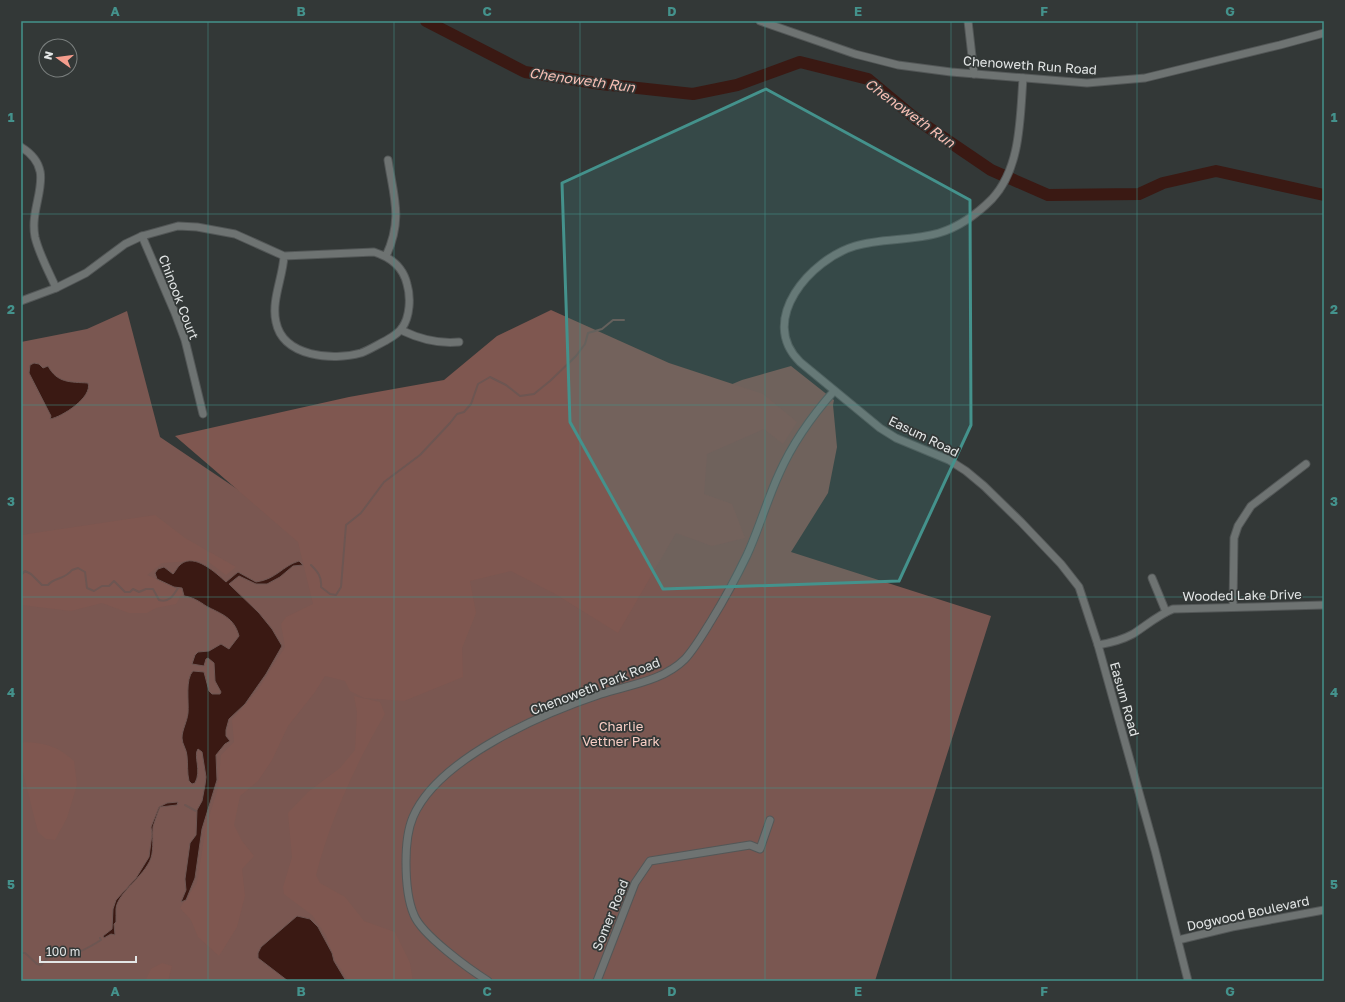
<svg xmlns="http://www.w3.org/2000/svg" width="1345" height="1002" font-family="'Golos Text',sans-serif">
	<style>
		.green { fill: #7a5751 }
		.forest { fill: #7f5750 }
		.water { fill: #3a1913; stroke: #6d5652 }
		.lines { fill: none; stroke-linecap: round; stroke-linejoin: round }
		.stream { stroke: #6d5652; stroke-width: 2 }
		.river { stroke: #3a1913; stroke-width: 12 }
		.minor-casing { stroke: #535757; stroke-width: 9 }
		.minor { stroke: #6e7372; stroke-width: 7 }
		.marked { fill: #44928c; fill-opacity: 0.2; stroke: #44928c; stroke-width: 3; stroke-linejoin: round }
		.grid { fill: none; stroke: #44928c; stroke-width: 1; stroke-opacity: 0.55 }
		.labels { text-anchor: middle; stroke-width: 3.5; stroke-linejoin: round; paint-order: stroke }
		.street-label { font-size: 13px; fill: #e3e6e6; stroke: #333837 }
		.park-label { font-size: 13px; fill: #f9cec5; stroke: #333837 }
		.water-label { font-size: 14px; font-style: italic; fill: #f8bfb4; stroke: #333837 }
		.neatline { fill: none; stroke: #44928c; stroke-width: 1.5 }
		.grid-label { font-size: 13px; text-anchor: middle; font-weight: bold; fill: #44928c }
	</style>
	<rect width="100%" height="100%" fill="#333837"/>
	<!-- green -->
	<path class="green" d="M127 311 160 437 310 538 622 430 742 380 791 366 834 400 833 405 837 447 828 493 791 552 991 616 875 981H21V342L87 329Z"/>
	<!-- forest -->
	<g class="forest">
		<path d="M551 310 669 363 763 394 797 422 783 444 764 429 707 454 704 494 732 504 745 538 712 546 676 533 618 633 557 595 511 571 470 581 476 613 462 648 463 677 404 701 364 698 350 691 345 681 325 676 315 692 288 726 272 760 258 781 240 796 234 825 242 841 254 856 242 869 245 896 237 927 219 956 198 937 191 920 180 908 197 883 206 826 218 788 221 755 234 742 232 720 258 690 285 647 281 624 286 617 313 604 298 542 175 436 349 397 444 380 497 336Z"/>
		<path d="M155 515 185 538 236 567 226 575 206 560 162 563 147 575 183 591 176 604 156 608 147 613H129L102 603 71 611 21 605V535Z"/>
		<path d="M354 696 380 702 385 714C355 765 331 818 316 875L320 883 345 897 364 921 395 932 410 963 413 981H349L334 958 326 935 312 915 284 894 283 887 292 857 288 813 308 792 340 768 355 750 357 712Z"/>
		<path d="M24 742C47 743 58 747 74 761L77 785 67 818 55 840 46 839 38 832 21 765V745Z"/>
		<path d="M162 963 172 966 168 981H145L151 969Z"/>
	</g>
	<!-- water -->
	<g class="water">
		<path d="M34 363 39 364 43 368 48 366C57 383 70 382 88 383 93 397 62 417 50 419L51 416 29 373 30 365Z"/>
		<path d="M299 561 303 565 293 566 280 577 267 584H256L239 576 229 584 259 613 272 629 282 646 266 674 245 704 229 719 226 730V736L230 741 225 744 216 755 217 780 202 829 195 878 186 900 181 902 186 890 185 879 190 843 196 835 197 810 202 801 205 785 206 777 202 752 198 749C193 756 202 770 195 783L192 784 189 781C187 773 188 764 187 756 187 750 182 744 182 738 182 730 187 722 188 713 189 702 185 679 193 671L204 672 209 691 212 694H220L221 692 215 681 214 663 208 658 206 659 204 666 192 664 195 655 198 652 209 651 221 644 229 649 239 636C234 617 221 614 206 606 199 601 192 597 184 596L182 588 174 587 157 579 155 573 158 569 164 567 173 574C176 571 177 567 181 564 195 553 216 573 226 582L238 572 256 582C277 579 282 566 299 561Z"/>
		<path d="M178 802 177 805 160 807C159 809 153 826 153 827 152 837 154 848 151 858 144 877 117 893 116 909 116 913 116 918 116 922L114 924 115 935 111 934 104 938 103 936 112 929 113 909 116 900 136 878 149 857 152 834 151 827 159 807 167 803Z"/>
		<path d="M297 916 310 919 318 927 332 953 334 961 346 981H288L258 958V953L261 947Z"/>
	</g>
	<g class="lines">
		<!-- stream -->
		<g class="stream">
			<path d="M311 565C318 572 322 577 321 587L330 594 336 595 341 587 346 525 361 513 384 482 420 455 450 423 457 414 464 412 471 404 478 384 490 377 506 385 520 396 534 394 550 381 576 356 585 344 588 333 602 329 613 320H624"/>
			<path d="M21 575 25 571 31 574 42 585H48C55 577 64 580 72 570L78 568 85 572 87 588 94 591 102 586H109L114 581 125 592H130L133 589 139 592 146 589H153L159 600C169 603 173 596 178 588"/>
			<path d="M185 805 196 811"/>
			<path d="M21 953H25L37 964 41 965C46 960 51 952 60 953 62 953 63 955 66 955 74 956 93 945 101 940L100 938"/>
		</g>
		<!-- river -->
		<path class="river" d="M426 21 525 72 601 84 693 94 737 85 800 62 868 79 916 119 991 170 1048 195 1139 194 1163 183 1216 171 1324 195"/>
		<defs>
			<g id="minor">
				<path d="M760 21 855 54 898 65 951 72 1087 83 1145 78 1280 45 1324 33"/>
				<path d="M968 21 974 74"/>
				<path d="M1023 78C1020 118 1021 168 992 199 977 214 959 227 939 233 912 241 882 238 855 246 811 259 757 320 800 362L880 428 896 438 949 460 966 471 984 486 1021 522 1061 564 1079 587 1098 645 1155 850 1188 981"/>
				<path d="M21 147C60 171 28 202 35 237 39 254 49 272 56 288"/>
				<path d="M142 236 175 313 185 340 203 414"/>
				<path d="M386 256C403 219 394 198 388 160"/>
				<path d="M21 301 56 288 86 273 125 244 142 236 178 226 197 227 235 234 284 256 374 252C390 257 403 267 407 284 411 297 410 317 402 328 398 334 392 337 385 341 377 345 369 350 361 353 333 361 283 357 276 322 271 301 283 277 284 256"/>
				<path d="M402 328 403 331C422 340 439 344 459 342"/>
				<path d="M1152 578 1166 612"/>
				<path d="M1233 607 1234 538 1238 526 1251 506 1306 464"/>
				<path d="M1098 645C1110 643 1122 640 1133 634 1147 625 1158 615 1173 609L1324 605"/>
				<path d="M1178 940 1232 927 1324 910"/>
				<path d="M488 981C469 969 422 935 414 915 407 899 406 879 406 862 406 847 407 831 413 817 438 758 544 713 601 694 629 685 663 681 685 659 695 648 703 634 711 621 724 600 736 578 747 555 759 529 767 500 779 474 793 442 811 417 834 391"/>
				<path d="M597 981 635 883 650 861 750 845 760 849 770 820"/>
			</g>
		</defs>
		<!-- minor casing -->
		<use href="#minor" class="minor-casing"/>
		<!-- minor -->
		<use href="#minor" class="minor"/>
	</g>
	<!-- marked area -->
	<path class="marked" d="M766 89 970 200 971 425 899 581 663 589 570 422 562 183Z"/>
	<!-- grid -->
	<path class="grid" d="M208 21V981M394 21V981M580 21V981M765 21V981M951 21V981M1137 21V981M21 214H1324M21 405H1324M21 597H1324M21 788H1324"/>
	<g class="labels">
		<!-- street labels -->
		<g class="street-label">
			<text transform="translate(1030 65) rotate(4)" y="5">Chenoweth Run Road</text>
			<text transform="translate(179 297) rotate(69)" y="5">Chinook Court</text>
			<text transform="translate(924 436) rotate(26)" y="5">Easum Road</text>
			<text transform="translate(1242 595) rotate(-1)" y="5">Wooded Lake Drive</text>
			<text transform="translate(595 686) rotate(-21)" y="5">Chenoweth Park Road</text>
			<text transform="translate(1125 699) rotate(74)" y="5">Easum Road</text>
			<text transform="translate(1248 913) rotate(-12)" y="5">Dogwood Boulevard</text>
			<text transform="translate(610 915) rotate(-68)" y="5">Somer Road</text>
		</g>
		<!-- park labels -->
		<g class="park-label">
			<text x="621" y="731">Charlie<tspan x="621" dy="15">Vettner Park</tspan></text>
		</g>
		<!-- water labels -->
		<g class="water-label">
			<text transform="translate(582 80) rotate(8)" y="5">Chenoweth Run</text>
			<text transform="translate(910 113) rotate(36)" y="5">Chenoweth Run</text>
		</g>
	</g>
	<!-- border -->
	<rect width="1345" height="1002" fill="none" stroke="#333837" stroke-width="44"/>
	<!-- north arrow -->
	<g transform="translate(58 58) rotate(284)"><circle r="19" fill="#333837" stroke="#797e7d"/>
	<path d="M0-3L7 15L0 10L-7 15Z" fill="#f59d8d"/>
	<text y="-6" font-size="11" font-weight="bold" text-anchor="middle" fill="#e3e6e6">N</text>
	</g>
	<!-- scale -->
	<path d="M40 956v6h96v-6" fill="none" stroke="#e3e6e6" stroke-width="2"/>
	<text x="46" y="956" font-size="12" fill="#e3e6e6" stroke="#333837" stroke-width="3" paint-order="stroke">100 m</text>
	<rect x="22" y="22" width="1301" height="958" class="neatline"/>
	<g class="grid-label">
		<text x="115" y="16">A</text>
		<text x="301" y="16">B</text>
		<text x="487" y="16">C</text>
		<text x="672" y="16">D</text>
		<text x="858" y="16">E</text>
		<text x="1044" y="16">F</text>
		<text x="1230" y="16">G</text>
		<text x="11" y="122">1</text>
		<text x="1334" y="122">1</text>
		<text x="11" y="314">2</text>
		<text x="1334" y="314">2</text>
		<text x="11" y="506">3</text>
		<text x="1334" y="506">3</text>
		<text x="11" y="697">4</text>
		<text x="1334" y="697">4</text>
		<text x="11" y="889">5</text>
		<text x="1334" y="889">5</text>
		<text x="115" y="996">A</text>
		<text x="301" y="996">B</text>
		<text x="487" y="996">C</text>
		<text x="672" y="996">D</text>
		<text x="858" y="996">E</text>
		<text x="1044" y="996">F</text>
		<text x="1230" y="996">G</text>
	</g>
</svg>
